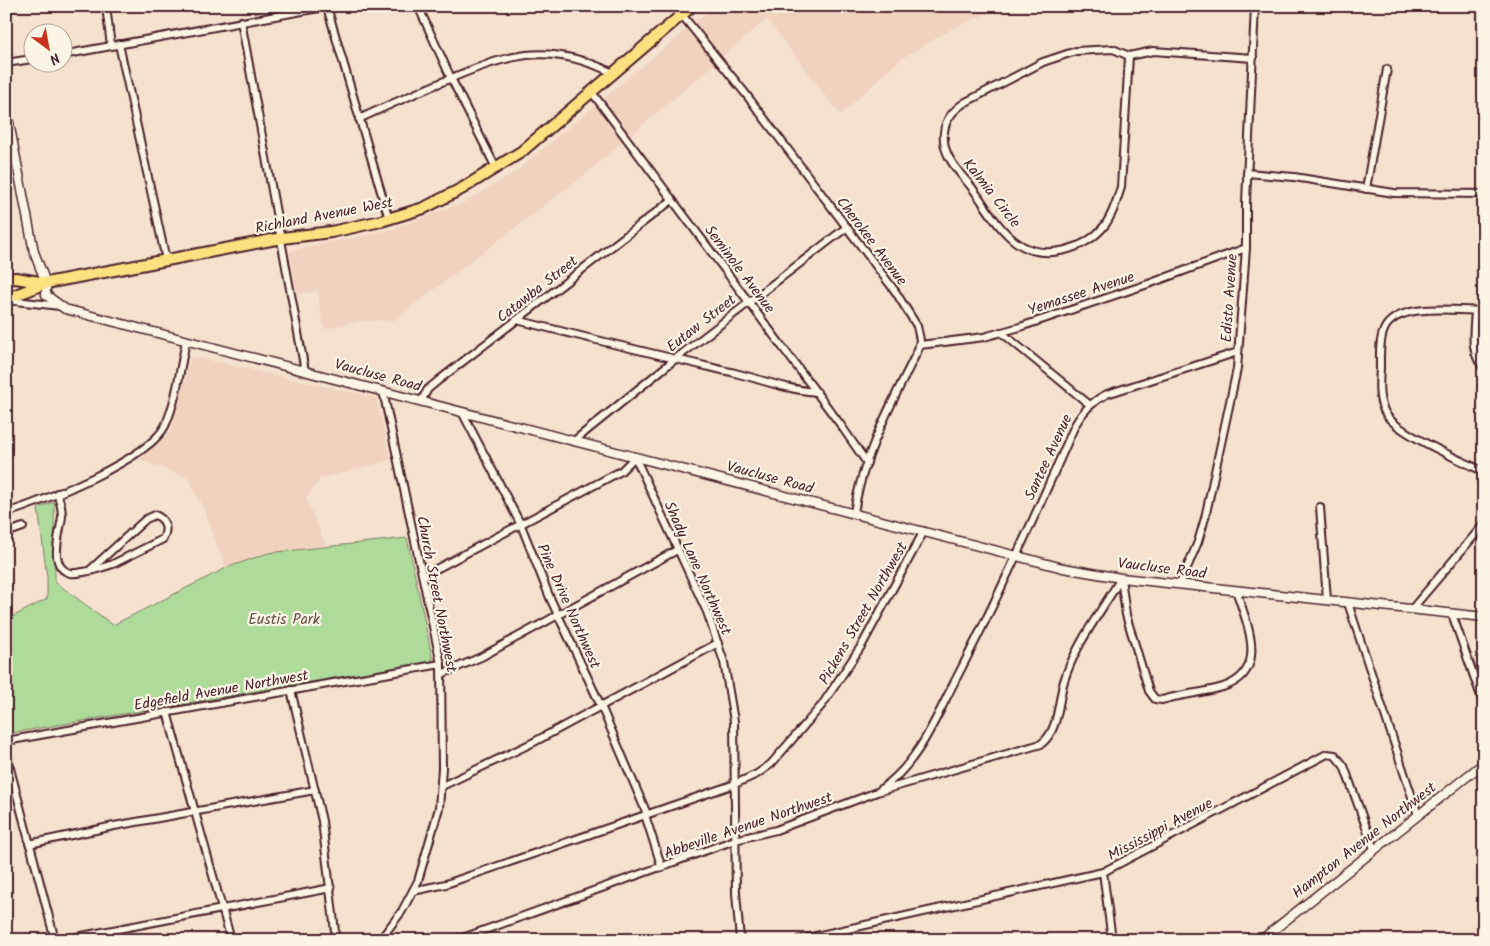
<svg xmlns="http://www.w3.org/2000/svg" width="1490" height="946" font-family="Kalam,sans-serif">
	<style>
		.built { fill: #f0d3be }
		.park { fill: #aedb9a; stroke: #7c7d62 }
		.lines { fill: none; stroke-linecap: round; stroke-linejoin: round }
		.minor-casing { stroke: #4a1f2b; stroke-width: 10 }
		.tertiary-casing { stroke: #4a1f2b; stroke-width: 11 }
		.primary-casing { stroke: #4a1f2b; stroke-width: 14 }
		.minor { stroke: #fcf5e5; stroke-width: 6 }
		.tertiary { stroke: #fcf5e5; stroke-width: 8 }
		.primary { stroke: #fde080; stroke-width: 10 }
		.labels { text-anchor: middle; stroke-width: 4.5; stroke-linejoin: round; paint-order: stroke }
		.street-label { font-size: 15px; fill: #4a1f2b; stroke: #fcf5e5 }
		.park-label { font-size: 15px; fill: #634e47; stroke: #fcf5e5 }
	</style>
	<rect width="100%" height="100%" fill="#f5e1ce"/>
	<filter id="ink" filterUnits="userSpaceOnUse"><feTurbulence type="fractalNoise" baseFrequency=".02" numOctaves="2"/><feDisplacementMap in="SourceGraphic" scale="10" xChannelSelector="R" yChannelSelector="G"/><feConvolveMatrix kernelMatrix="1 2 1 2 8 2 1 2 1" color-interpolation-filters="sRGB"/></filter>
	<g filter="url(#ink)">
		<!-- built -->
		<g class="built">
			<path d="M715 6H1003L954 28 902 58 840 115 767 19 583 176 394 320 360 321 324 329 317 291 297 295 290 251 390 230 465 202 514 173Z"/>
			<path d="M191 356 376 398 391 460 320 479 306 498 326 546 268 553 226 568 206 514 188 478 139 459 170 433Z"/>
		</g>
		<!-- park -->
		<path class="park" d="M54 502 55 582 113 625 226 568 268 553 407 538 433 661 6 734V620L47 599V577L38 508Z"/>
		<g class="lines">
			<defs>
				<g id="minor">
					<path d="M106 6 111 46"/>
					<path d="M418 6 451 78 496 168"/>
					<path d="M327 7 389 219"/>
					<path d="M682 15 745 93 895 291 917 326 920 340 918 350C893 401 862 456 854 513"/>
					<path d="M241 21 305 371"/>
					<path d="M119 44 166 260"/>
					<path d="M1113 49 1129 56 1121 187C1117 200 1113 214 1105 225 1086 250 1043 262 1016 242 998 229 986 206 973 189 962 175 945 159 944 141 942 123 951 112 964 103L1043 62 1076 51Z"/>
					<path d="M62 55 330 6"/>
					<path d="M1129 56 1153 51 1253 58"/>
					<path d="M6 63 32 59"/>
					<path d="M591 91 840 424 867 463"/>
					<path d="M359 119C386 106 414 94 442 82 506 55 546 40 613 73"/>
					<path d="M1247 173 1294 177 1394 193 1484 194"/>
					<path d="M1366 189 1387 69"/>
					<path d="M7 300 60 306"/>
					<path d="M1475 311C1474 330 1469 353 1484 368"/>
					<path d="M1484 311C1458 311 1396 301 1384 330 1379 341 1380 356 1380 368 1379 384 1377 403 1388 417 1402 435 1461 460 1484 472"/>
					<path d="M517 320C590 339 663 356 735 373 763 380 788 390 817 392"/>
					<path d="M1001 332 1090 405"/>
					<path d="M920 345 984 337 1020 327 1151 283 1246 248"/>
					<path d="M421 401 428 389 439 380 672 200"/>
					<path d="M462 412 521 525 550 598 601 706 647 814"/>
					<path d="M574 441 674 360 847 227"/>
					<path d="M57 493C60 501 62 508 62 516 61 531 47 567 70 573 76 574 83 572 89 571H91L113 564 163 539C168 529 166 519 155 515L146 519 89 571"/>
					<path d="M1320 507 1327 600"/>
					<path d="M6 513C42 502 149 459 165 426 177 400 180 368 186 341"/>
					<path d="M6 533 23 527"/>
					<path d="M423 576 621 471 635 457 707 612 724 662 734 721 736 893 740 940"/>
					<path d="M1121 578 1126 615 1149 691 1155 699 1162 700C1182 694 1203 693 1223 687 1270 672 1247 624 1236 590"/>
					<path d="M1180 584 1198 542 1205 518 1237 369 1246 248V202L1255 6"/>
					<path d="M1348 603 1418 815"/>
					<path d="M1411 610 1484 524"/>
					<path d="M1452 614 1484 705"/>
					<path d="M442 674 481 657 677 550"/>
					<path d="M291 690 322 821 336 940"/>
					<path d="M167 712 231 940"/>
					<path d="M6 741 441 664"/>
					<path d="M6 753 55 940"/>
					<path d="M442 786 534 742 718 643"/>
					<path d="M881 789C919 763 936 717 957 677 1000 594 1038 510 1075 425 1083 411 1092 401 1107 394L1238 352"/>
					<path d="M645 815 662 868"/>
					<path d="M29 844 114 826 315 790"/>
					<path d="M1103 872 1112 940"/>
					<path d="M413 891 446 884 735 784 757 774 771 764 822 705 862 645 924 531"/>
					<path d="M61 940 331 888"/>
					<path d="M380 940 402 911 418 881 439 808 442 768 441 664 383 391"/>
					<path d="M457 940 735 840 776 830 877 792 1041 744C1059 731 1058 701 1064 681 1076 643 1101 612 1121 578"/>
					<path d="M798 940 1103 872 1327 754 1335 755 1344 766 1374 849"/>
				</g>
				<g id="tertiary">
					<path d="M6 107 34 252 46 283V295L65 309 1063 568 1121 578 1484 617"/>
					<path d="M1261 940 1484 763"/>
				</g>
				<g id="primary">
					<path d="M6 279 16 278 45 283"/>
					<path d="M6 299 46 283 282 238 331 232 381 221 424 208 463 188 521 152 692 6"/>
				</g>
			</defs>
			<!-- minor casing -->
			<use href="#minor" class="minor-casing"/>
			<!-- tertiary casing -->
			<use href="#tertiary" class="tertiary-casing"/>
			<!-- primary casing -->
			<use href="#primary" class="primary-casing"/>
			<!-- minor -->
			<use href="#minor" class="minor"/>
			<!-- tertiary -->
			<use href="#tertiary" class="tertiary"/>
			<!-- primary -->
			<use href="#primary" class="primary"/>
		</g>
	</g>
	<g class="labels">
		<!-- street labels -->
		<g class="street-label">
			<text transform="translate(992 193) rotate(52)" y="5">Kalmia Circle</text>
			<text transform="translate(324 215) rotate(-11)" y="5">Richland Avenue West</text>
			<text transform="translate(872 241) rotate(53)" y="5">Cherokee Avenue</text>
			<text transform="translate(740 269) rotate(53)" y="5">Seminole Avenue</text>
			<text transform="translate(537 289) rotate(-38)" y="5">Catawba Street</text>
			<text transform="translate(1081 293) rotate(-18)" y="5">Yemassee Avenue</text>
			<text transform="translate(1229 298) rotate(-86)" y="5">Edisto Avenue</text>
			<text transform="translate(701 323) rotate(-38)" y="5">Eutaw Street</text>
			<text transform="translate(378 375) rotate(15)" y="5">Vaucluse Road</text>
			<text transform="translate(1048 457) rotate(-65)" y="5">Santee Avenue</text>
			<text transform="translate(770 477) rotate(15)" y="5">Vaucluse Road</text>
			<text transform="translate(698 568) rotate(66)" y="5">Shady Lane Northwest</text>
			<text transform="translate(1162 568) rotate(7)" y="5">Vaucluse Road</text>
			<text transform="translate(437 594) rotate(79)" y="5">Church Street Northwest</text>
			<text transform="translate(569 606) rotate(66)" y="5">Pine Drive Northwest</text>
			<text transform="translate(863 613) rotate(-60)" y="5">Pickens Street Northwest</text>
			<text transform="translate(221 690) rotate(-10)" y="5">Edgefield Avenue Northwest</text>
			<text transform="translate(748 825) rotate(-19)" y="5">Abbeville Avenue Northwest</text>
			<text transform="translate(1160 829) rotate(-28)" y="5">Mississippi Avenue</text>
			<text transform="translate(1364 840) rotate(-38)" y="5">Hampton Avenue Northwest</text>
		</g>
		<!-- park labels -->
		<g class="park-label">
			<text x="284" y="624">Eustis Park</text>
		</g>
	</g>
	<!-- margin -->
	<rect width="1490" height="946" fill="none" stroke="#fcf5e5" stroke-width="25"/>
	<rect x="12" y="12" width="1465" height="921" fill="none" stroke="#4a1f2b" stroke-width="2" filter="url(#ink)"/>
	<!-- north arrow -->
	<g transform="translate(48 48) rotate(148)"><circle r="24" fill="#fcf5e5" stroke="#b59f9b"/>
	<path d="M0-4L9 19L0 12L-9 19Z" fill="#c8321e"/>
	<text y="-8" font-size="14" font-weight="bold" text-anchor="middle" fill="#4a1f2b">N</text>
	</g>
</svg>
